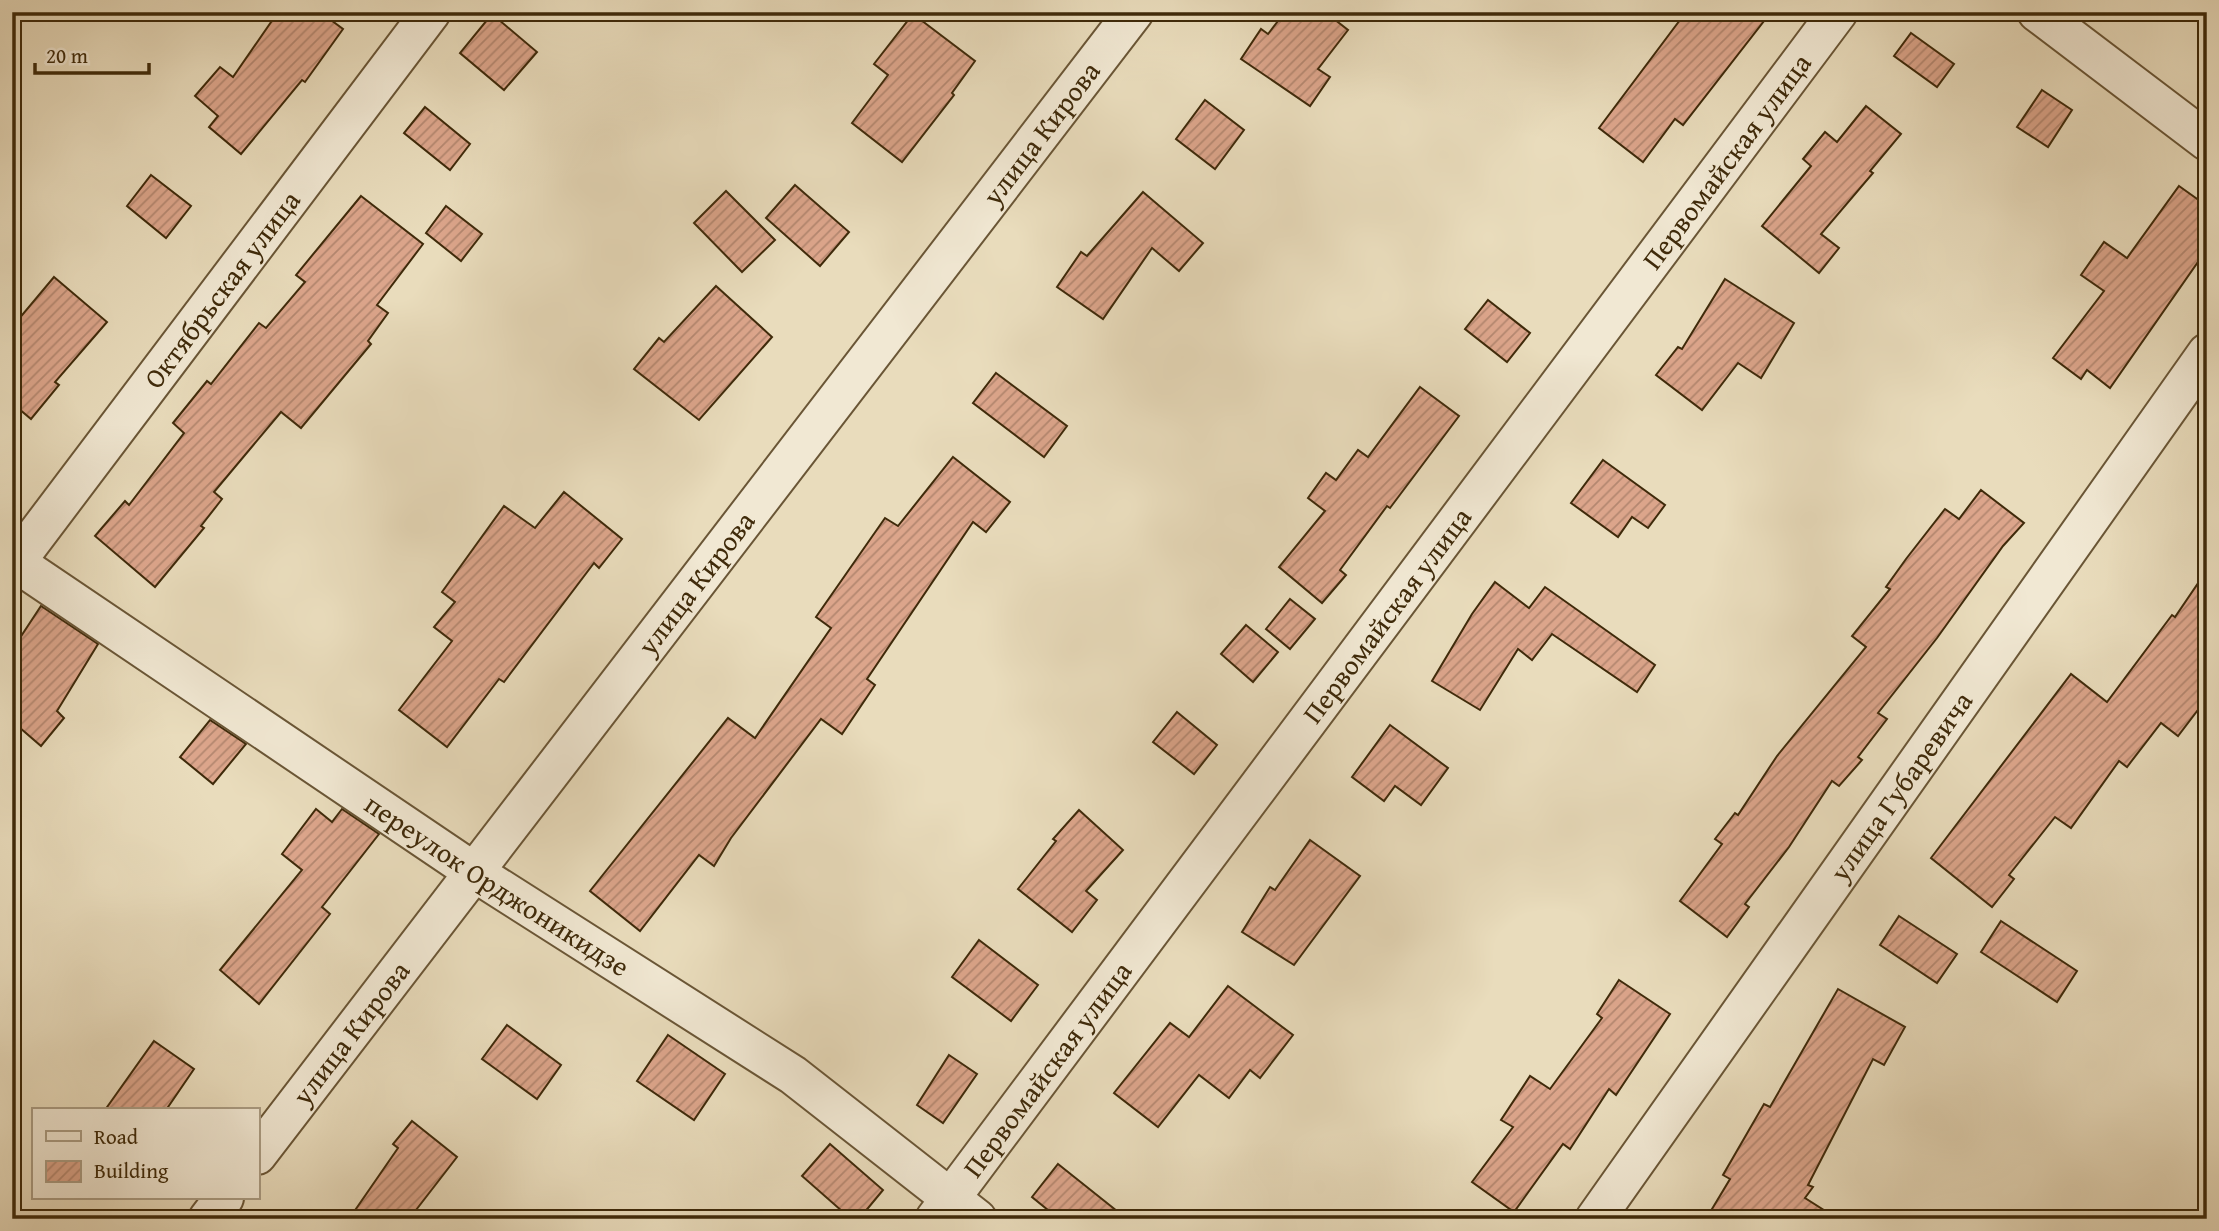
<svg xmlns="http://www.w3.org/2000/svg" width="2219" height="1231" font-family="'Gentium Book Plus',serif">
	<style>
		.building { fill: url(#building-hatch); stroke: #3f2a0a; stroke-width: 2 }
		.lines { fill: none; stroke-linecap: round; stroke-linejoin: round }
		.street-casing { stroke: #6a5636; stroke-width: 42 }
		.street { stroke: #f1e8d3; stroke-width: 38 }
		.labels { text-anchor: middle; stroke-width: 5; stroke-linejoin: round; paint-order: stroke }
		.street-label { font-size: 28px; fill: #3f2a0a; stroke: #f1e8d3 }
	</style>
	<defs>
		<pattern id="building-hatch" width="6" height="6" patternUnits="userSpaceOnUse" patternTransform="scale(1.75)"><rect width="6" height="6" fill="#dca58b"/><path d="M-1 1l2-2M0 6l6-6M5 7l2-2" fill="none" stroke="#b48770"/></pattern>
	</defs>
	<rect width="100%" height="100%" fill="#e9dcbc"/>
	<filter id="stains"><feTurbulence type="fractalNoise" baseFrequency=".00286" numOctaves="4"/><feColorMatrix values="0 0 0 0 .2 0 0 0 0 .09 0 0 0 0 .02 0 0 0 .5 -.17"/></filter>
	<radialGradient id="worn" r=".72"><stop offset=".6" stop-color="#630" stop-opacity="0"/><stop offset="1" stop-color="#630" stop-opacity=".3"/></radialGradient>
	<!-- building -->
	<g class="building">
		<path d="M278 12H320L343 29 305 82 302 80 241 154 209 127 218 116 195 96 220 67 233 77Z"/>
		<path d="M1285 12H1325L1348 30 1318 69 1330 77 1310 106 1241 59 1261 29 1268 34Z"/>
		<path d="M1686 12H1771L1683 125 1675 119 1643 162 1599 128Z"/>
		<path d="M492 14 537 52 504 90 460 53Z"/>
		<path d="M913 14 975 61 952 93 954 95 902 162 852 123 888 75 874 64Z"/>
		<path d="M1911 33 1954 64 1937 87 1894 56Z"/>
		<path d="M2042 90 2072 110 2048 147 2017 127Z"/>
		<path d="M1205 100 1244 130 1215 169 1176 139Z"/>
		<path d="M1866 106 1901 134 1870 171 1873 173 1821 234 1839 248 1819 273 1762 226 1811 166 1803 159 1825 132 1837 142Z"/>
		<path d="M425 107 470 144 450 170 404 133Z"/>
		<path d="M151 175 191 206 166 238 127 206Z"/>
		<path d="M795 185 849 232 820 266 766 218Z"/>
		<path d="M2179 186 2207 206V249L2110 388 2087 370 2081 379 2053 358 2104 291 2081 275 2104 242 2127 258Z"/>
		<path d="M726 191 775 240 742 272 694 223Z"/>
		<path d="M1143 192 1203 243 1179 271 1152 248 1103 319 1057 287 1081 252 1087 256Z"/>
		<path d="M361 196 423 244 377 305 388 313 368 341 371 344 301 428 281 412 214 492 222 499 201 526 204 528 155 587 95 536 125 501 129 505 184 433 173 423 207 381 211 384 259 323 266 328 305 282 296 275Z"/>
		<path d="M446 206 482 234 461 261 426 233Z"/>
		<path d="M54 277 107 322 55 382 59 385 31 419 12 403V327Z"/>
		<path d="M1725 279 1794 323 1761 378 1738 363 1702 410 1656 375 1678 347 1682 349Z"/>
		<path d="M716 286 772 337 699 420 634 369 659 338 664 342Z"/>
		<path d="M1488 300 1530 333 1507 362 1465 329Z"/>
		<path d="M996 373 1067 426 1044 457 973 403Z"/>
		<path d="M1420 387 1459 416 1390 508 1387 506 1340 570 1346 575 1322 603 1279 567 1325 511 1308 498 1326 473 1336 480 1358 450 1368 457Z"/>
		<path d="M953 457 1010 502 986 532 973 522 867 679 875 685 842 734 821 719 731 838 714 866 699 855 640 931 590 891 728 718 755 738 831 628 816 617 885 518 898 526Z"/>
		<path d="M1603 460 1665 505 1648 528 1632 517 1618 537 1571 503Z"/>
		<path d="M1981 490 2024 523 2003 546 1937 638 1878 713 1887 719 1858 757 1862 760 1839 786 1832 781 1789 847 1745 904 1749 907 1727 937 1680 901 1722 844 1715 839 1735 813 1738 815 1777 756 1866 647 1852 636 1890 589 1886 587 1906 559 1945 509 1959 519Z"/>
		<path d="M564 492 622 539 599 568 594 563 504 682 499 679 447 747 399 710 452 641 434 627 455 602 442 592 504 506 535 528Z"/>
		<path d="M2207 570V698L2178 736 2161 723 2127 767 2119 761 2071 828 2055 817 2009 875 2014 879 1992 907 1931 858 2071 674 2107 702 2172 615 2175 617Z"/>
		<path d="M1495 582 1529 608 1545 587 1655 665 1637 692 1552 634 1532 660 1518 649 1480 710 1432 681 1472 614Z"/>
		<path d="M1290 599 1315 619 1290 649 1266 629Z"/>
		<path d="M41 606 98 644 57 711 64 718 41 746 12 721V650Z"/>
		<path d="M1246 625 1278 652 1253 682 1221 654Z"/>
		<path d="M1177 712 1217 745 1194 774 1153 742Z"/>
		<path d="M210 720 246 744 213 784 180 757Z"/>
		<path d="M1390 725 1448 768 1421 805 1395 786 1384 801 1352 777Z"/>
		<path d="M316 809 332 822 342 809 379 834 322 907 330 914 259 1004 220 970 302 870 282 854Z"/>
		<path d="M1079 810 1123 850 1086 891 1097 900 1072 932 1018 889 1056 841 1053 839Z"/>
		<path d="M1310 840 1360 876 1294 965 1242 932 1270 887 1275 890Z"/>
		<path d="M1899 916 1957 954 1937 983 1880 945Z"/>
		<path d="M2001 921 2077 971 2057 1002 1981 952Z"/>
		<path d="M979 940 1038 985 1011 1021 952 977Z"/>
		<path d="M1619 980 1670 1014 1616 1095 1609 1089 1570 1149 1563 1144 1514 1212 1472 1182 1513 1127 1501 1120 1530 1076 1550 1089 1602 1018 1597 1014Z"/>
		<path d="M1228 986 1293 1035 1260 1078 1250 1070 1229 1098 1199 1075 1158 1127 1114 1093 1170 1023 1189 1037Z"/>
		<path d="M1838 989 1905 1027 1884 1065 1873 1059 1808 1185 1813 1187 1805 1198 1838 1219H1706L1730 1179 1723 1175 1764 1104 1770 1107Z"/>
		<path d="M507 1025 561 1065 537 1099 482 1059Z"/>
		<path d="M668 1035 725 1074 694 1120 637 1081Z"/>
		<path d="M154 1041 194 1069 166 1110H105Z"/>
		<path d="M949 1055 977 1074 943 1123 917 1105Z"/>
		<path d="M412 1121 457 1157 409 1219H349L398 1148 393 1144Z"/>
		<path d="M830 1144 883 1190 859 1219H851L802 1176Z"/>
		<path d="M1058 1164 1127 1219H1059L1032 1197Z"/>
	</g>
	<g class="lines">
		<defs>
			<g id="street">
				<path d="M2037 12 2207 141"/>
				<path id="s1" d="M12 560 474 872 793 1075 977 1219"/>
				<path id="s2" d="M12 567 431 12"/>
				<path id="s3" d="M257 1155 1134 12"/>
				<path d="M208 1219 224 1198"/>
				<path id="s4" d="M935 1219 1838 12"/>
				<path id="s5" d="M1595 1219 2207 353"/>
			</g>
		</defs>
		<!-- street casing -->
		<use href="#street" class="street-casing"/>
		<!-- street -->
		<use href="#street" class="street"/>
	</g>
	<g class="labels">
		<!-- street labels -->
		<g class="street-label">
			<text dy="10" stroke="none"><textPath href="#s3" startOffset="1288">улица Кирова</textPath></text>
			<text dy="10" stroke="none"><textPath href="#s4" startOffset="1321">Первомайская улица</textPath></text>
			<text dy="10" stroke="none"><textPath href="#s2" startOffset="348">Октябрьская улица</textPath></text>
			<text dy="10" stroke="none"><textPath href="#s3" startOffset="721">улица Кирова</textPath></text>
			<text dy="10" stroke="none"><textPath href="#s4" startOffset="754">Первомайская улица</textPath></text>
			<text dy="10" stroke="none"><textPath href="#s5" startOffset="530">улица Губаревича</textPath></text>
			<text dy="10" stroke="none"><textPath href="#s1" startOffset="584">переулок Орджоникидзе</textPath></text>
			<text dy="10" stroke="none"><textPath href="#s3" startOffset="154">улица Кирова</textPath></text>
			<text dy="10" stroke="none"><textPath href="#s4" startOffset="187">Первомайская улица</textPath></text>
		</g>
	</g>
	<!-- margin -->
	<rect width="2219" height="1231" fill="none" stroke="#e9dcbc" stroke-width="42"/>
	<rect x="14" y="14" width="2191" height="1203" fill="none" stroke="#3f2a0a" stroke-width="3.5"/>
	<rect x="21" y="21" width="2177" height="1189" fill="none" stroke="#3f2a0a" stroke-width="2"/>
	<!-- legend -->
	<rect x="32" y="1108" width="228" height="91" fill="#f1e8d3" stroke="#aa9c83" stroke-width="2"/>
	<rect x="46" y="1131" width="35" height="10" fill="#f1e8d3" stroke="#aa9c83" stroke-width="2"/>
	<text x="94" y="1144" font-size="21" fill="#3f2a0a">Road</text>
	<rect x="46" y="1161" width="35" height="21" fill="url(#building-hatch)" stroke="#aa9c83" stroke-width="2"/>
	<text x="94" y="1178" font-size="21" fill="#3f2a0a">Building</text>
	<!-- scale -->
	<path d="M35 63v10h114v-10" fill="none" stroke="#3f2a0a" stroke-width="3.5"/>
	<text x="46" y="63" font-size="21" fill="#3f2a0a" stroke="#f1e8d3" stroke-width="5" paint-order="stroke">20 m</text>
	<rect width="100%" height="100%" filter="url(#stains)"/>
	<rect width="100%" height="100%" fill="url(#worn)"/>
</svg>
